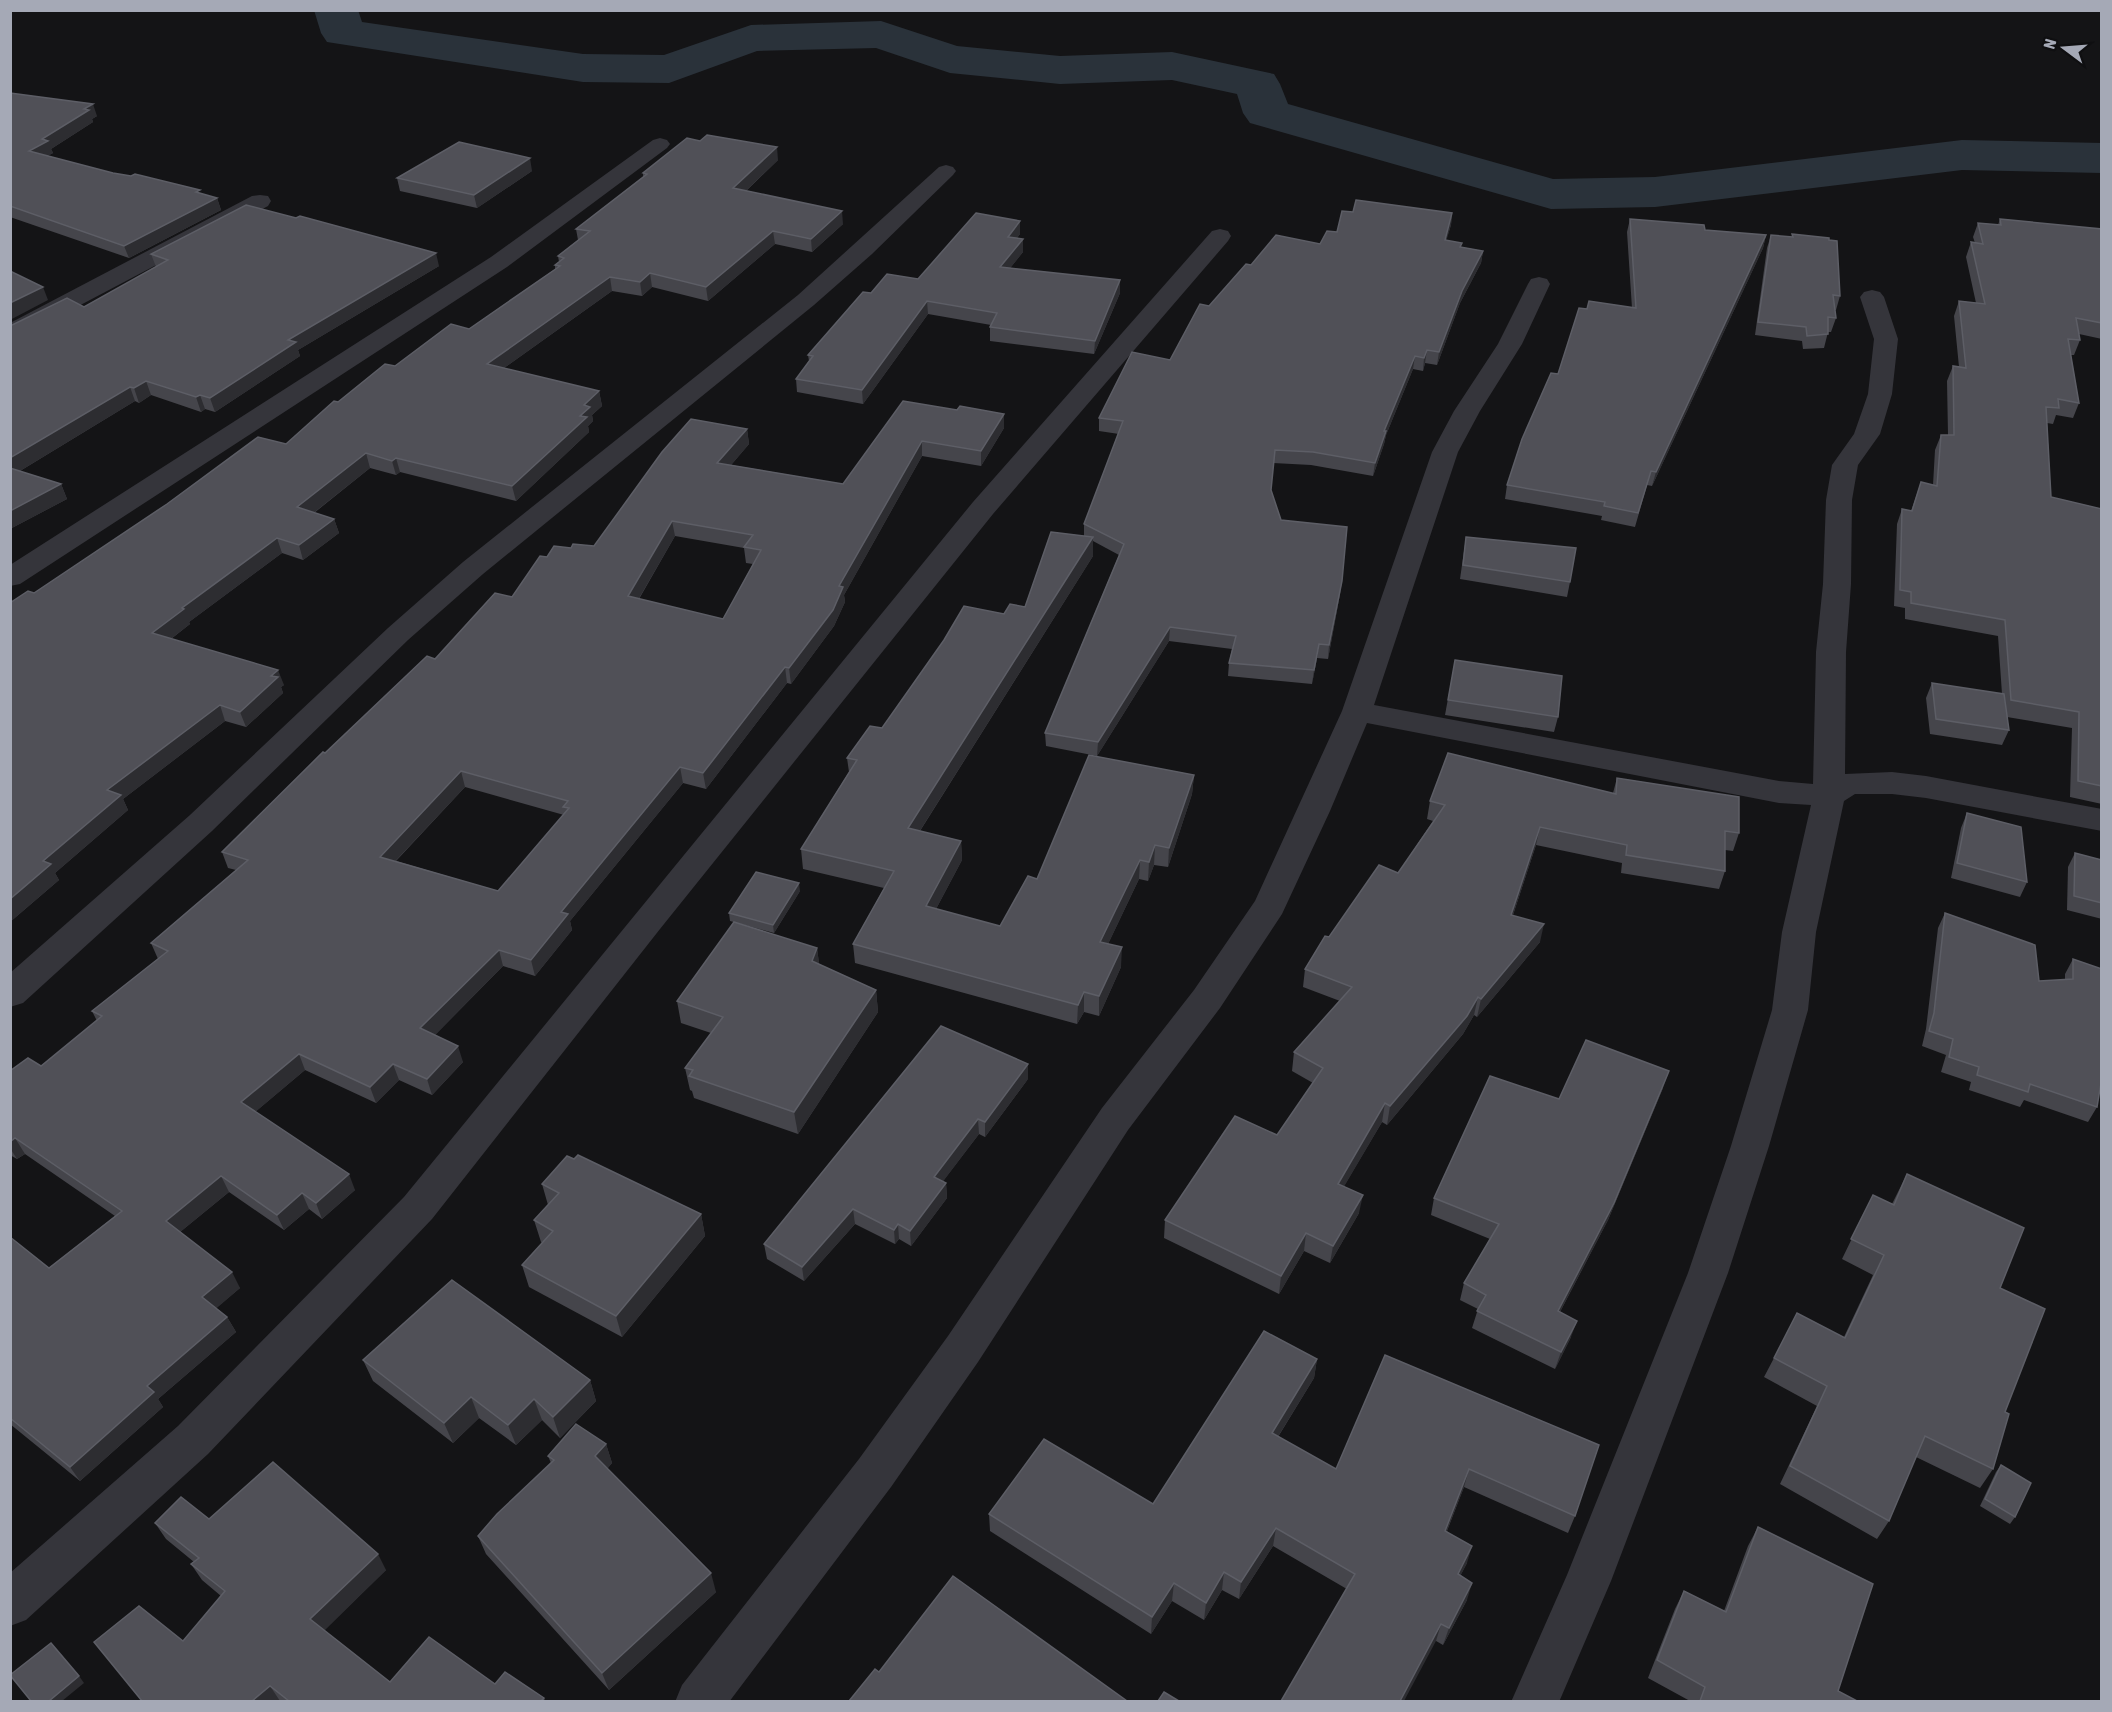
<svg xmlns="http://www.w3.org/2000/svg" width="2112" height="1712" font-family="'Asap Condensed',sans-serif">
	<style>
		.lines { fill: none; stroke-linecap: round; stroke-linejoin: round }
		.river { fill: #2a323a; fill-rule: evenodd }
		.minor { fill: #35353b; fill-rule: evenodd }
		.wall { fill: #45454b; fill-rule: evenodd }
		.shaded-wall { fill: #2d2d31 }
		.building { fill: #505057; stroke: #5d5e66; stroke-width: 1.5; fill-rule: evenodd }
	</style>
	<rect width="100%" height="100%" fill="#141416"/>
	<g class="lines">
		<!-- river -->
		<path class="river" d="M314 10H358L362 22 583 54 664 55 751 25 881 21 957 46 1060 56 1172 52 1274 74 1280 84 1288 104 1553 179 1655 177 1962 140 2102 143V173L1962 170 1655 207 1551 209 1250 123 1243 113 1237 94 1172 80 1060 84 950 73 876 48 757 51 669 83 583 82 327 42 321 33Z"/>
		<!-- minor -->
		<g class="minor">
			<path d="M660 138 667 140 670 144 667 148 507 267 20 584 10 586V565L491 257 653 140Z"/>
			<path d="M946 165 953 167 956 171 953 175 872 254 814 305 483 574 408 640 212 831 23 1003 10 1007V973L190 815 388 628 463 562 798 295 939 167Z"/>
			<path d="M260 195 268 196 271 201 268 206 18 338 10 340V323L252 196Z"/>
			<path d="M1220 229 1228 231 1231 236 1228 241 993 514 660 929 432 1219 208 1454 26 1620 10 1626V1573L178 1426 404 1197 973 502 1212 231Z"/>
			<path d="M1539 277 1547 279 1550 284 1522 344 1480 411 1458 452 1374 705 1779 781 1813 784 1816 652 1823 584 1826 500 1832 465 1854 434 1868 394 1874 339 1860 297 1864 292 1872 290 1880 292 1884 297 1898 339 1892 394 1880 434 1858 465 1852 500 1851 584 1846 652 1845 774 1892 772 1926 776 2102 809V831L1926 798 1892 794H1855L1844 801 1816 932 1808 1010 1769 1146 1728 1273 1611 1581 1559 1702H1511L1567 1575 1688 1273 1731 1146 1772 1010 1782 932 1811 805 1779 803 1367 723 1330 811 1282 914 1220 1008 1128 1130 978 1362 891 1487 729 1702H675L682 1685 859 1459 948 1336 1102 1108 1194 990 1255 901 1342 711 1432 452 1454 411 1498 344 1528 284 1531 279Z"/>
		</g>
	</g>
	<!-- wall -->
	<g class="wall">
		<path d="M10 93 97 116 92 119 93 122 51 149 53 153 47 156 113 173 217 198 221 210 129 258 10 217Z"/>
		<path d="M778 160 746 191 843 224 812 252 775 244 708 301 652 287 642 296 612 291 504 368 599 391 602 406 592 415 593 421 588 426 589 432 516 501 400 472 396 475 370 468 314 513 334 519 339 533 303 560 282 553 189 622 190 624 171 639 284 685 281 687 283 693 246 727 225 721 123 799 128 810 55 873 59 880 10 922 34 593 286 444 338 402 395 366 469 329 555 269V265L559 262 558 256 578 240 576 229 643 177V173Z"/>
		<path d="M532 171 477 208 400 191 397 178Z"/>
		<path d="M1353 212 1452 213 1451 225 1446 240 1462 247 1483 251 1481 263 1460 303 1437 365 1425 363 1423 371 1413 369 1386 435 1384 444 1373 476 1311 465 1273 463 1271 490 1281 520 1342 581 1340 594 1328 659 1317 658 1312 684 1228 676 1229 663 1232 649 1169 641 1097 756 1046 746 1045 733 1119 555 1093 541V556L920 831 961 841 962 860 936 909 1000 926 1037 879 1194 775 1192 794 1168 867 1154 865 1148 881 1139 879 1108 944 1121 967 1099 1016 1084 1012 1077 1024 855 963 853 944 884 888 803 869 801 849 849 772 847 758 882 728 1004 614 1025 607 1084 536V524L1119 434 1099 431V418L1170 360 1209 306 1251 265 1320 244 1337 232Z"/>
		<path d="M1630 219 1705 230 1766 235 1763 248 1652 486 1647 485 1635 527 1601 520 1602 516 1505 499 1507 485 1587 309 1632 308 1627 232Z"/>
		<path d="M2000 219 2102 229V339L2079 334 2080 340 2074 355H2071L2079 403 2073 418 2056 415 2053 424 2047 423 2051 497 2102 509V804L2070 797 2072 728 2007 717 2009 730 2002 745 1930 734 1926 698 1932 683 2002 694 1998 636 1905 619V608L1894 606 1897 524 1902 509 1911 511 1921 482 1933 485 1935 450 1941 435H1948L1947 381 1953 366 1959 367 1954 316 1959 301 1976 303 1966 257 1971 242 1975 243 1973 237 1978 223 1998 225Z"/>
		<path d="M1020 221V234L1017 238 1023 252 1010 268 1120 280V293L1094 354 990 341V327L991 325 928 314 863 404 797 392 796 379 809 361 808 355 871 293 918 279Z"/>
		<path d="M1792 234 1829 240 1840 296 1836 310H1835L1836 318 1831 332H1828L1824 348 1803 349 1802 341 1755 335 1767 248 1771 235 1792 237Z"/>
		<path d="M151 254 439 266 298 350 300 356 215 412 205 409 201 412 151 395 139 403 135 401 20 471 61 484 67 499 10 529V326L84 307 156 267Z"/>
		<path d="M957 410 1004 414V428L981 466 922 456 844 595 845 602 834 626 791 684 787 683 706 789 683 783 570 921 572 930 535 976 503 966 435 1035 463 1062 432 1095 399 1080 376 1103 305 1070 255 1112 355 1190 322 1219 309 1209 284 1230 229 1192 180 1232 240 1288 216 1308 227 1317 236 1332 158 1399 163 1407 80 1481 10 1424V1237L49 1268 115 1216 25 1154 17 1159 10 1155V1071L41 1066 97 1021 92 1011 158 959 151 943 236 870 228 868 222 852 325 753 435 659 512 597 547 557 571 548 594 546 747 429 749 444 731 465 843 484ZM675 536 744 548 746 563 753 564 723 619 639 599ZM465 787 564 815 498 891 396 861Z"/>
		<path d="M1466 537 1570 582 1567 597 1460 579Z"/>
		<path d="M1455 660 1558 717 1554 732 1445 715Z"/>
		<path d="M1617 778 1739 833 1733 851 1725 850V871L1719 889 1621 873 1622 863 1536 845 1513 915 1540 942 1477 1017 1474 1015 1463 1034 1387 1125 1382 1122 1344 1186 1359 1213 1330 1263 1304 1251 1279 1294 1164 1238 1165 1220 1277 1135 1313 1083 1292 1071 1294 1052 1340 1001 1303 987 1305 969 1329 937 1398 873 1433 821 1427 819 1430 801 1613 793Z"/>
		<path d="M1967 813 2027 882 2020 897 1951 878 1961 828Z"/>
		<path d="M2075 853 2102 860V919L2067 910 2068 867Z"/>
		<path d="M800 891 774 933 730 921 729 913Z"/>
		<path d="M1945 913 2039 981 2065 980V974L2073 959 2097 1107 2088 1122 2024 1100 2020 1107 1969 1090 1971 1082 1941 1072 1946 1055 1922 1046 1926 1029 1938 928Z"/>
		<path d="M817 948 819 964 876 990 878 1012 798 1134 694 1098 692 1091 690 1090 685 1068 711 1033 681 1023 677 1001Z"/>
		<path d="M1028 1079 985 1137 979 1134 943 1181 946 1183 947 1198 911 1246 899 1239 895 1244 855 1224 804 1281 767 1259 764 1244Z"/>
		<path d="M1663 1088 1608 1220 1560 1312 1571 1337 1555 1369 1472 1328 1478 1309 1460 1300 1464 1283 1490 1239 1431 1215 1434 1198 1559 1099Z"/>
		<path d="M1907 1174 2000 1288 2005 1412 1993 1469 1980 1488 1916 1457 1889 1521 1877 1539 1780 1484 1817 1406 1764 1377 1774 1358 1844 1337 1873 1275 1842 1259 1873 1195 1892 1204Z"/>
		<path d="M542 1184 701 1214 705 1236 622 1337 529 1287 522 1265 542 1243 541 1242 534 1220 548 1205Z"/>
		<path d="M1385 1355 1575 1516 1568 1533 1464 1487 1447 1531 1467 1563 1460 1576 1467 1600 1443 1645 1273 1546 1239 1599 1222 1590 1204 1620 1172 1601 1151 1634 990 1531 989 1514 1153 1504 1317 1359 1314 1378 1278 1437 1336 1469Z"/>
		<path d="M363 1360 590 1380 596 1401 560 1438 542 1420 516 1445 479 1418 453 1443 373 1381Z"/>
		<path d="M606 1444 612 1463 607 1469 716 1592 609 1690 486 1554 478 1536 551 1463 548 1456Z"/>
		<path d="M2001 1465 2015 1517 2010 1524 1980 1506 1996 1472Z"/>
		<path d="M209 1519 386 1570 324 1630 390 1682 495 1684 544 1698 545 1701H141L183 1641 221 1596 202 1580 191 1564 194 1562 166 1539 155 1523Z"/>
		<path d="M1758 1527 1838 1691 1857 1701H1690L1648 1678 1675 1609 1684 1591 1724 1611 1748 1546Z"/>
	</g>
	<!-- shaded-wall -->
	<g class="shaded-wall">
		<path d="M93 104 97 116 92 119 93 122 51 149 53 153 34 164 29 151 42 139Z"/>
		<path d="M777 147 778 160 735 201 733 188Z"/>
		<path d="M530 158 532 171 477 208 474 195Z"/>
		<path d="M217 198 221 210 129 258 124 246Z"/>
		<path d="M842 211 843 224 812 252 811 239Z"/>
		<path d="M1452 213 1451 225 1443 252 1445 240Z"/>
		<path d="M1020 221V234L1008 250V237Z"/>
		<path d="M773 231 775 244 708 301 706 287Z"/>
		<path d="M1766 235 1763 248 1652 486 1656 472Z"/>
		<path d="M1023 239V252L1001 280 1000 267Z"/>
		<path d="M1483 251 1481 263 1460 303 1437 365 1439 352 1462 291Z"/>
		<path d="M436 253 439 266 298 350 300 356 215 412 210 398 288 340Z"/>
		<path d="M650 273 652 287 642 296 640 282Z"/>
		<path d="M610 277 612 291 490 378 487 364Z"/>
		<path d="M1120 280V293L1094 354 1095 341Z"/>
		<path d="M43 287 48 300 10 320V303Z"/>
		<path d="M927 301 928 314 863 404 862 390Z"/>
		<path d="M1427 350 1425 363 1423 371 1424 358Z"/>
		<path d="M1415 356 1413 369 1386 435 1384 444 1373 476 1375 463 1384 431Z"/>
		<path d="M146 381 151 395 139 403 134 388Z"/>
		<path d="M130 387 135 401 10 477V458Z"/>
		<path d="M599 391 602 406 592 415 593 421 588 426 589 432 516 501 512 486 584 405Z"/>
		<path d="M200 395 205 409 201 412 196 397Z"/>
		<path d="M1004 414V428L981 466V451Z"/>
		<path d="M747 429 749 444 720 478 717 463Z"/>
		<path d="M922 441V456L844 595 845 602 834 626 791 684 789 668 839 586Z"/>
		<path d="M366 453 370 468 302 522 297 507Z"/>
		<path d="M396 458 400 472 396 475 392 461Z"/>
		<path d="M61 484 67 499 10 529V511Z"/>
		<path d="M334 519 339 533 303 560 299 545Z"/>
		<path d="M672 521 675 536 631 612 628 596Z"/>
		<path d="M1093 537V556L909 848 908 828Z"/>
		<path d="M277 538 282 553 189 622 190 624 159 648 152 633 182 608Z"/>
		<path d="M1342 581 1340 594 1328 659 1329 645Z"/>
		<path d="M1170 627 1169 641 1097 756 1098 742Z"/>
		<path d="M1319 644 1317 658 1312 684 1314 670Z"/>
		<path d="M785 667 787 683 706 789 703 773Z"/>
		<path d="M278 670 284 685 281 687 283 693 246 727 240 712 271 676Z"/>
		<path d="M220 705 225 721 123 799 128 810 55 873 59 880 10 922V899L107 790Z"/>
		<path d="M680 767 683 783 570 921 572 930 535 976 531 960 561 912Z"/>
		<path d="M461 771 465 787 385 872 380 857Z"/>
		<path d="M1194 775 1192 794 1168 867 1169 848Z"/>
		<path d="M1540 827 1536 845 1507 933 1511 915Z"/>
		<path d="M961 841 962 860 927 926 926 906Z"/>
		<path d="M1155 845 1154 865 1148 881 1149 862Z"/>
		<path d="M1140 860 1139 879 1100 961V942Z"/>
		<path d="M799 883 800 891 774 933 773 925Z"/>
		<path d="M1544 924 1540 942 1477 1017 1481 999Z"/>
		<path d="M1122 947 1121 967 1099 1016V996Z"/>
		<path d="M817 948 820 970 812 961Z"/>
		<path d="M499 950 503 966 426 1044 420 1028Z"/>
		<path d="M876 990 878 1012 798 1134 794 1112Z"/>
		<path d="M1084 992V1012L1077 1024 1078 1005Z"/>
		<path d="M1478 997 1474 1015 1463 1034 1387 1125 1390 1106Z"/>
		<path d="M458 1046 463 1062 432 1095 427 1079Z"/>
		<path d="M299 1054 305 1070 248 1118 241 1102Z"/>
		<path d="M393 1064 399 1080 376 1103 370 1087Z"/>
		<path d="M1028 1064V1079L985 1137V1122Z"/>
		<path d="M1669 1071 1663 1088 1608 1220 1552 1327 1558 1311Z"/>
		<path d="M1385 1103 1382 1122 1335 1202 1338 1184Z"/>
		<path d="M978 1119 979 1134 935 1192 934 1177Z"/>
		<path d="M15 1138 25 1154 17 1159 10 1148V1142Z"/>
		<path d="M349 1174 355 1190 322 1219 316 1203Z"/>
		<path d="M221 1176 229 1192 174 1237 166 1221Z"/>
		<path d="M946 1183 947 1198 911 1246 910 1231Z"/>
		<path d="M302 1193 309 1209 284 1230 277 1215Z"/>
		<path d="M1363 1195 1359 1213 1330 1263 1333 1246Z"/>
		<path d="M853 1209 855 1224 804 1281 802 1267Z"/>
		<path d="M701 1214 705 1236 622 1337 616 1316Z"/>
		<path d="M898 1224 899 1239 895 1244 894 1230Z"/>
		<path d="M1306 1233 1304 1251 1279 1294 1281 1276Z"/>
		<path d="M232 1272 240 1288 211 1313 202 1297Z"/>
		<path d="M227 1317 236 1332 158 1399 163 1407 80 1481 70 1467 147 1386Z"/>
		<path d="M1577 1321 1571 1337 1555 1369 1561 1352Z"/>
		<path d="M1317 1359 1314 1378 1269 1451 1272 1433Z"/>
		<path d="M590 1380 596 1401 560 1438 553 1417Z"/>
		<path d="M471 1397 479 1418 453 1443 444 1423Z"/>
		<path d="M534 1399 542 1420 516 1445 508 1425Z"/>
		<path d="M606 1444 612 1463 602 1475 595 1456Z"/>
		<path d="M1469 1469 1464 1487 1440 1548 1445 1531Z"/>
		<path d="M1276 1528 1273 1546 1239 1599 1241 1582Z"/>
		<path d="M1472 1546 1467 1563 1452 1592 1458 1574Z"/>
		<path d="M378 1554 386 1570 320 1635 310 1619Z"/>
		<path d="M1224 1572 1222 1590 1204 1620 1206 1603Z"/>
		<path d="M711 1573 716 1592 609 1690 602 1673Z"/>
		<path d="M1174 1583 1172 1601 1151 1634 1152 1617Z"/>
		<path d="M1472 1583 1467 1600 1443 1645 1449 1628Z"/>
		<path d="M1441 1624 1436 1641 1404 1701H1400Z"/>
		<path d="M79 1676 84 1683 62 1701H49Z"/>
		<path d="M270 1686 280 1701H252Z"/>
	</g>
	<!-- building -->
	<g class="building">
		<path d="M10 93 93 104 84 109 89 110 42 139 48 141 29 151 113 173 131 176 135 174 200 190 196 192 217 198 124 246 10 206Z"/>
		<path d="M707 135 777 147 733 188 842 211 811 239 773 231 706 287 650 273 640 282 610 277 487 364 599 391 584 405 590 407 580 416 587 417 512 486 396 458 392 461 366 453 297 507 334 519 299 545 277 538 182 608 184 609 152 633 278 670 271 676 278 677 240 712 220 705 107 790 121 795 43 861 51 864 10 899V603L28 591 34 593 167 504 258 437 286 444 334 401 338 402 385 364 395 366 451 324 469 329 560 266 555 265 564 258 558 256 590 231 576 229 647 174 643 173 687 138 700 141Z"/>
		<path d="M459 142 530 158 474 195 397 178Z"/>
		<path d="M1356 200 1452 213 1445 240 1462 243 1460 247 1483 251 1462 291 1439 352 1427 350 1424 358 1415 356 1384 431H1386L1375 463 1313 452 1275 450 1271 490 1281 520 1347 527 1342 581 1329 645 1319 644 1314 670 1229 663 1236 636 1170 627 1098 742 1045 733 1124 544 1084 524 1123 421 1099 418 1132 352 1170 360 1200 304 1209 306 1246 264 1251 265 1276 235 1320 244 1327 231 1337 232 1342 211 1353 212Z"/>
		<path d="M246 205 296 218 300 216 436 253 288 340 296 342 210 398 200 395 196 397 146 381 134 388 130 387 10 458V326L67 298 84 307 168 260 151 254Z"/>
		<path d="M976 213 1020 221 1008 237 1023 239 1000 267 1120 280 1095 341 990 327 997 313 927 301 862 390 796 379 813 356 808 355 863 292 871 293 887 274 918 279Z"/>
		<path d="M1630 219 1704 225 1705 230 1766 235 1656 472 1651 471 1638 513 1604 506 1605 502 1507 485 1522 439 1551 373 1558 374 1579 308 1587 309 1589 301 1636 308Z"/>
		<path d="M2000 219 2102 229V323L2076 318 2080 340 2068 339 2079 403 2058 399 2059 408 2046 407 2051 497 2102 509V786L2078 781 2079 712 2011 700 2005 620 1911 603V592L1900 590 1902 509 1912 511 1921 482 1937 486 1941 435H1954L1953 366 1966 368 1959 301 1985 304 1971 242 1983 244 1978 223 2001 225Z"/>
		<path d="M1792 234 1829 238V240L1837 241 1840 296 1833 295 1836 318 1828 317V334L1807 336 1806 327 1758 322 1771 235 1793 237Z"/>
		<path d="M10 271 43 287 10 303Z"/>
		<path d="M903 401 957 410 960 406 1004 414 981 451 922 441 839 586 843 587 833 610 789 668 785 667 703 773 680 767 561 912 568 914 531 960 499 950 420 1028 458 1046 427 1079 393 1064 370 1087 299 1054 241 1102 349 1174 316 1203 302 1193 277 1215 221 1176 166 1221 232 1272 202 1297 227 1317 147 1386 154 1392 70 1467 10 1418V1237L49 1268 122 1211 15 1138 10 1142V1071L28 1058 41 1066 102 1016 92 1011 168 951 151 943 248 860 222 852 323 752 325 753 427 656 435 659 495 593 512 597 540 556 547 557 554 546 571 548 573 544 594 546 662 452 691 419 747 429 717 463 843 484ZM672 521 753 535 744 547 761 550 723 619 628 596ZM461 771 568 801 563 807 569 808 498 891 380 857Z"/>
		<path d="M10 468 61 484 10 511Z"/>
		<path d="M1051 532 1093 537 908 828 961 841 926 906 1000 926 1028 876 1037 879 1089 755 1194 775 1169 848 1155 845 1149 862 1140 860 1100 942 1122 947 1099 996 1084 992 1078 1005 853 944 894 871 801 849 857 760 847 758 870 726 882 728 944 640 964 606 1004 614 1010 604 1025 607Z"/>
		<path d="M1466 537 1576 548 1570 582 1463 565Z"/>
		<path d="M1455 660 1562 676 1558 717 1448 700Z"/>
		<path d="M1932 683 2004 694 2009 730 1936 719Z"/>
		<path d="M1448 753 1616 794 1617 778 1739 797V833L1725 831V871L1626 855 1627 845 1540 827 1511 915 1544 924 1481 999 1478 997 1467 1016 1390 1106 1385 1103 1338 1184 1363 1195 1333 1246 1306 1233 1281 1276 1165 1220 1235 1116 1277 1135 1323 1068 1294 1052 1352 987 1305 969 1325 936 1329 937 1379 865 1398 873 1445 805 1430 801Z"/>
		<path d="M1967 813 2021 827 2027 882 1957 863Z"/>
		<path d="M2075 853 2102 860V903L2074 896Z"/>
		<path d="M756 872 799 883 773 925 729 913Z"/>
		<path d="M1945 913 2035 945 2039 981 2073 979V959L2102 969V1077L2097 1107 2030 1084 2028 1092 1977 1075 1979 1067 1949 1057 1953 1039 1929 1031 1934 1013Z"/>
		<path d="M734 922 817 948 812 961 876 990 794 1112 689 1076 693 1070 685 1068 723 1017 677 1001Z"/>
		<path d="M941 1026 1028 1064 985 1122 978 1119 934 1177 946 1183 910 1231 898 1224 894 1230 853 1209 802 1267 764 1244Z"/>
		<path d="M1586 1040 1669 1071 1614 1203 1558 1311 1577 1321 1561 1352 1477 1311 1486 1295 1464 1283 1499 1224 1434 1198 1490 1076 1559 1099Z"/>
		<path d="M578 1155 701 1214 616 1316 522 1265 553 1231 534 1220 559 1193 542 1184 567 1156 574 1159Z"/>
		<path d="M1907 1174 2024 1228 2000 1288 2045 1309 2005 1412 2009 1414 1993 1469 1925 1436 1889 1521 1790 1466 1827 1386 1774 1358 1797 1313 1845 1338 1884 1255 1851 1239 1873 1195 1894 1205Z"/>
		<path d="M452 1280 590 1380 553 1417 534 1399 508 1425 471 1397 444 1423 363 1360Z"/>
		<path d="M1264 1331 1317 1359 1272 1433 1336 1469 1385 1355 1599 1445 1575 1516 1469 1469 1445 1531 1472 1546 1458 1574 1472 1583 1449 1628 1441 1624 1400 1701H1281L1355 1574 1276 1528 1241 1582 1224 1572 1206 1603 1174 1583 1152 1617 989 1514 1044 1439 1153 1504Z"/>
		<path d="M576 1424 606 1444 595 1456 711 1573 602 1673 478 1536 497 1514 554 1460 548 1456Z"/>
		<path d="M273 1462 378 1554 310 1619 390 1682 429 1637 495 1684 505 1672 544 1698 541 1701H289L270 1686 252 1701H142L94 1642 139 1606 183 1641 225 1591 191 1564 199 1558 155 1523 181 1497 209 1519Z"/>
		<path d="M2001 1465 2031 1483 2015 1517 1985 1499Z"/>
		<path d="M1758 1527 1873 1584 1838 1691 1857 1701H1700L1705 1687 1657 1660 1684 1591 1726 1612Z"/>
		<path d="M953 1576 1127 1701H849L875 1669 879 1672Z"/>
		<path d="M51 1643 79 1676 49 1701H31L10 1675Z"/>
		<path d="M1164 1692 1179 1701H1158Z"/>
	</g>
	<!-- border -->
	<rect width="2112" height="1712" fill="none" stroke="#a5a9b6" stroke-width="24"/>
	<!-- north arrow -->
	<g transform="translate(2064 48) rotate(286)" stroke="#0f0f11" stroke-width="4.5" paint-order="stroke">
	<path d="M0-4.5L10 22L0 15L-10 22Z" fill="#a5a9b6"/>
	<text y="-9" font-size="16" font-weight="bold" text-anchor="middle" fill="#a5a9b6">N</text>
	</g>
</svg>
